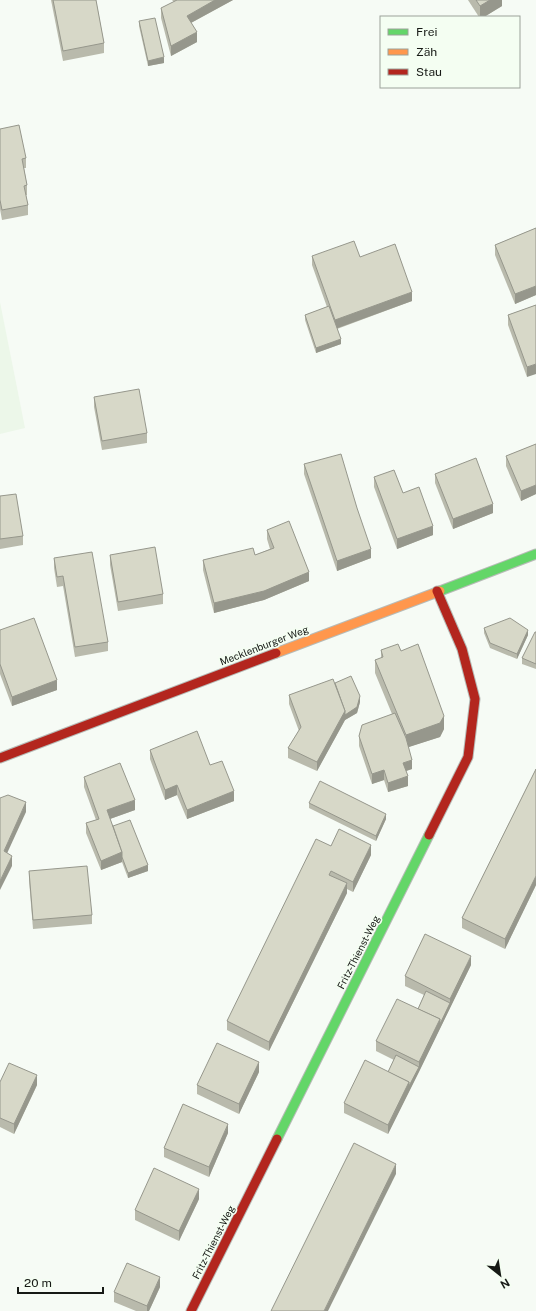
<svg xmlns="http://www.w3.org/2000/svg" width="536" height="1311" font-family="'Public Sans',sans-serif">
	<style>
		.built { fill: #ecf7e9 }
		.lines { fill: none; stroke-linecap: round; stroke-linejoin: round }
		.fast-casing { stroke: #b7bbb7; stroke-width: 11 }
		.slow-casing { stroke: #b7bbb7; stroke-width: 11 }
		.jam-casing { stroke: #b7bbb7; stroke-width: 11 }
		.fast { stroke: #63d668; stroke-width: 9 }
		.slow { stroke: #ff974d; stroke-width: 9 }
		.jam { stroke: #b3261e; stroke-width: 9 }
		.wall { fill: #b9baac }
		.shaded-wall { fill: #96978c }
		.building { fill: #d7d8c8; stroke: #96978c }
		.labels { text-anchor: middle; stroke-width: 3.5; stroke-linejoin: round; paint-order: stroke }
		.street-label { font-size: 10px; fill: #161915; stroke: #f4fef2 }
	</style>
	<rect width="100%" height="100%" fill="#f6fbf5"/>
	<!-- built -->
	<path class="built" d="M0 302 25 428 0 434Z"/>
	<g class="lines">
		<defs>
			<g id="fast">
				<path d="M440 591 536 554"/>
				<path d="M277 1139 429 835"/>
			</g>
			<path id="slow" d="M276 653 440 591"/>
			<g id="jam">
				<path d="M0 758 276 653"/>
				<path d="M429 835 468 757 475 699 462 649 437 591"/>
				<path d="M191 1311 277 1139"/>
			</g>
		</defs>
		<!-- fast casing -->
		<use href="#fast" class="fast-casing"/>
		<!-- slow casing -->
		<use href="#slow" class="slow-casing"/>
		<!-- jam casing -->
		<use href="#jam" class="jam-casing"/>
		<!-- fast -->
		<use href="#fast" class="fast"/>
		<!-- slow -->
		<use href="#slow" class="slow"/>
		<!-- jam -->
		<use href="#jam" class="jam"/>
	</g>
	<!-- wall -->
	<g class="wall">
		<path d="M51 0H96L104 43V53L63 61Z"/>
		<path d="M172 0H233L191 23 197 42 171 56 161 18V8L174 2Z"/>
		<path d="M468 0H502V6L484 17H479Z"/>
		<path d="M139 21 164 63 148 66 139 26Z"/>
		<path d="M0 129 26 158V168H24L27 185V195H26L28 205V215L2 220 0 209Z"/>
		<path d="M536 228V295L515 304 495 255V245Z"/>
		<path d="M312 256 360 257 412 301 337 329 341 344 316 353 305 320V315L327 307 312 265Z"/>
		<path d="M536 305 527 377 508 325V315Z"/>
		<path d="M94 397 147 433V443L102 450 94 407Z"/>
		<path d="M536 444V494L521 501 506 466V456Z"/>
		<path d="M304 464 371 558 337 571 304 474Z"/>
		<path d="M435 474 493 513 453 529 435 483Z"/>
		<path d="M374 477 403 493 433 535 397 549 374 487Z"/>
		<path d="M0 496 23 536V545L0 549Z"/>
		<path d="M267 530 309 581 264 600 214 613 203 570V560L255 555 270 549 267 539Z"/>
		<path d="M110 555 163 594V604L118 611 110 565Z"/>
		<path d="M54 558 108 642V651L75 657 63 586 57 587 54 568Z"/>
		<path d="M484 628 528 635 517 659 490 648 484 633Z"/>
		<path d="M0 630 57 690 12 706 0 674Z"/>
		<path d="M536 632V669L522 664V658Z"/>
		<path d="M381 650 401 651 444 729 440 737 408 747 412 769 406 771 408 786 388 792 384 780 372 784 359 746V736L392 714 375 673V660L381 658Z"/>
		<path d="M335 683 360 702 357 713 345 720 317 771 288 758V748L299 731 289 704V695Z"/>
		<path d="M150 750 210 765 234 801 187 819 177 795 165 800 150 759Z"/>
		<path d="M536 769V885L505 949 462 928V918Z"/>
		<path d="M84 777 135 810 110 819 113 826 148 871 128 878 122 862 101 870 86 833V823L96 820 84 787Z"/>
		<path d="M309 803 386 819 376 841 309 808Z"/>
		<path d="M331 846 371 855 353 892 347 889V893L269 1051 227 1030V1021Z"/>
		<path d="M29 871 92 915V924L33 929 29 880Z"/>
		<path d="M471 965 388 1134 344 1113V1103L388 1072 394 1060 376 1051V1041L418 1009 424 995 405 986V976Z"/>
		<path d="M259 1072 239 1114 197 1094V1085Z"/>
		<path d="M0 1082 37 1085 14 1134 0 1127Z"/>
		<path d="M228 1133 209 1177 164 1157V1148Z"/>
		<path d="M199 1199 179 1241 135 1220V1210Z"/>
		<path d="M160 1287 149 1311H136L114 1302V1292Z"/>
	</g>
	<!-- shaded-wall -->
	<g class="shaded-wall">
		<path d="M215 0H233L187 25V16Z"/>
		<path d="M490 0H502V6L484 17H480V6Z"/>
		<path d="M197 32V42L171 56V46Z"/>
		<path d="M164 57V63L148 66V61Z"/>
		<path d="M536 286V295L515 304V294Z"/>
		<path d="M412 292V301L335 329V320Z"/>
		<path d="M341 339V344L316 353V348Z"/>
		<path d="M536 364V374L527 377V367Z"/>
		<path d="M536 485V494L521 501V491Z"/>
		<path d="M493 504V513L453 529V519Z"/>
		<path d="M433 526V535L397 549V539Z"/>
		<path d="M371 549V558L337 571V561Z"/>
		<path d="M309 572V581L264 600 214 613V603Z"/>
		<path d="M528 630V635L517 659V654Z"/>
		<path d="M57 680V690L12 706V697Z"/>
		<path d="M360 696V702L357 713 345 720 317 771V762L345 711Z"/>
		<path d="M444 716V729L440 737 406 748V735Z"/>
		<path d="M412 760V769L403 772V763Z"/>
		<path d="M384 770V780L372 784V774Z"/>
		<path d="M408 776V786L388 792V783Z"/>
		<path d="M177 785V795L165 800V790Z"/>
		<path d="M234 791V801L187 819V810Z"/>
		<path d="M135 800V810L107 820V810Z"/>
		<path d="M26 802V812L4 860V851Z"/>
		<path d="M386 814V819L376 841V836Z"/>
		<path d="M371 845V855L353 892V882Z"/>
		<path d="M122 852V862L101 870V861Z"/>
		<path d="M12 856V866L0 890V881Z"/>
		<path d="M148 865V871L128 878V873Z"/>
		<path d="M536 876V885L505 949V939Z"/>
		<path d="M347 883V893L269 1051V1042Z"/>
		<path d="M471 956V965L419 1072V1062L440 1019 450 1003V999Z"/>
		<path d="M259 1062V1072L239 1114V1104Z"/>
		<path d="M419 1067V1072L388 1134V1125L409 1082Z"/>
		<path d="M37 1075V1085L14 1134V1124Z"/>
		<path d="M228 1124V1133L209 1177V1167Z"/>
		<path d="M396 1164V1174L328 1311H324Z"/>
		<path d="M199 1189V1199L179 1241V1231Z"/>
		<path d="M160 1277V1287L149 1311H147V1306Z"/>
	</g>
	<!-- building -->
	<g class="building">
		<path d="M53 0H96L104 43 63 51Z"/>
		<path d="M177 0H215L187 16 197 32 171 46 161 8Z"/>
		<path d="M476 0H490L480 6Z"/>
		<path d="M155 18 164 57 148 61 139 21Z"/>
		<path d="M19 125 26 158 22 159 27 185 24 186 28 205 2 210 0 200V129Z"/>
		<path d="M536 228V286L515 294 495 245Z"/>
		<path d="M354 241 360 257 395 244 412 292 335 320 312 256Z"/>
		<path d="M536 305V364L527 367 508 315Z"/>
		<path d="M329 306 341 339 316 348 305 315Z"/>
		<path d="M139 389 147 433 102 441 94 397Z"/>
		<path d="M536 444V485L521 491 506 456Z"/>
		<path d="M341 454 357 508 371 549 337 561 304 464Z"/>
		<path d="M476 458 493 504 453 519 435 474Z"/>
		<path d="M394 470 403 493 419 487 433 526 397 539 374 477Z"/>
		<path d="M16 494 23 536 0 539V496Z"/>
		<path d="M289 521 309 572 264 591 214 603 203 560 253 548 255 555 274 548 267 530Z"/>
		<path d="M155 547 163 594 118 602 110 555Z"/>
		<path d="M92 552 108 642 75 647 63 576 57 577 54 558Z"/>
		<path d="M34 618 57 680 12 697 0 664V630Z"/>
		<path d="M510 618 528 630 517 654 490 643 484 628Z"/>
		<path d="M535 632H536V664L522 658Z"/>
		<path d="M398 644 401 651 418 644 444 716 440 723 406 735 375 660 383 657 381 650Z"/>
		<path d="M351 676 360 696 357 707 345 715V711L335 683Z"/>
		<path d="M333 679 345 711 317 762 288 748 301 727 289 695Z"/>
		<path d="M395 713 406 738 412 760 403 763 408 776 388 783 384 770 372 774 359 736 362 725Z"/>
		<path d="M197 731 210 765 222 761 234 791 187 810 177 785 165 790 150 750Z"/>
		<path d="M120 763 135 800 107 810 122 852 101 861 86 823 99 819 84 777Z"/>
		<path d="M536 769V876L505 939 462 918Z"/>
		<path d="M320 781 386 814 376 836 309 803Z"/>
		<path d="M8 795 26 802 4 851 12 856 0 881V798Z"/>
		<path d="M130 820 148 865 128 873 122 857V852L113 826Z"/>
		<path d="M339 829 371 845 353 882 331 871 329 875 347 883 269 1042 227 1021 316 839 331 846Z"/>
		<path d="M87 866 92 915 33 920 29 871Z"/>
		<path d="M425 934 471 956 450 999 405 976Z"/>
		<path d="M426 991 450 1003 440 1024V1019L418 1009Z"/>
		<path d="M397 999 440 1019 419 1062 376 1041Z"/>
		<path d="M217 1043 259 1062 239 1104 197 1085Z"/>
		<path d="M396 1055 419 1067 409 1086V1082L388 1072Z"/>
		<path d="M365 1060 409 1082 388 1125 344 1103Z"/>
		<path d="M9 1063 37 1075 14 1124 0 1118V1082Z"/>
		<path d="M183 1104 228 1124 209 1167 164 1148Z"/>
		<path d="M354 1143 396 1164 324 1311H271Z"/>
		<path d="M154 1168 199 1189 179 1231 135 1210Z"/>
		<path d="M127 1263 160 1277 147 1306 114 1292Z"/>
	</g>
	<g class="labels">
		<!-- street labels -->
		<g class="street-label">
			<text transform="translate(264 645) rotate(-21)" y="4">Mecklenburger Weg</text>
			<text transform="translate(358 952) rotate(-63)" y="4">Fritz-Thienst-Weg</text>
			<text transform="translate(213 1242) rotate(-63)" y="4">Fritz-Thienst-Weg</text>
		</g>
	</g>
	<!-- legend -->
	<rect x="380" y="16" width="140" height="72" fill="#f4fef2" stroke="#9ba29a"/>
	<rect x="388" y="29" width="20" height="6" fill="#63d668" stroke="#9ba29a"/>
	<text x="416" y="36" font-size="12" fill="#161915">Frei</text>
	<rect x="388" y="49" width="20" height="6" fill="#ff974d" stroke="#9ba29a"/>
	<text x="416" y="56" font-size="12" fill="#161915">Zäh</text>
	<rect x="388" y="69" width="20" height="6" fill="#b3261e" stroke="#9ba29a"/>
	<text x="416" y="76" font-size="12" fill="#161915">Stau</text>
	<!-- north arrow -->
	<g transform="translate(500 1275) rotate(150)" stroke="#f4fef2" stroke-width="3" paint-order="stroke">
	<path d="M0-3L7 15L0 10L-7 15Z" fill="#161915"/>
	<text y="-6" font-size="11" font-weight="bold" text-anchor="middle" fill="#161915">N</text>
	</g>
	<!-- scale -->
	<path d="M18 1287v6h85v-6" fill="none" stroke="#161915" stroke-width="2"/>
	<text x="24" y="1287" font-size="12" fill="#161915" stroke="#f4fef2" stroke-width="3" paint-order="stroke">20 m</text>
</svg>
